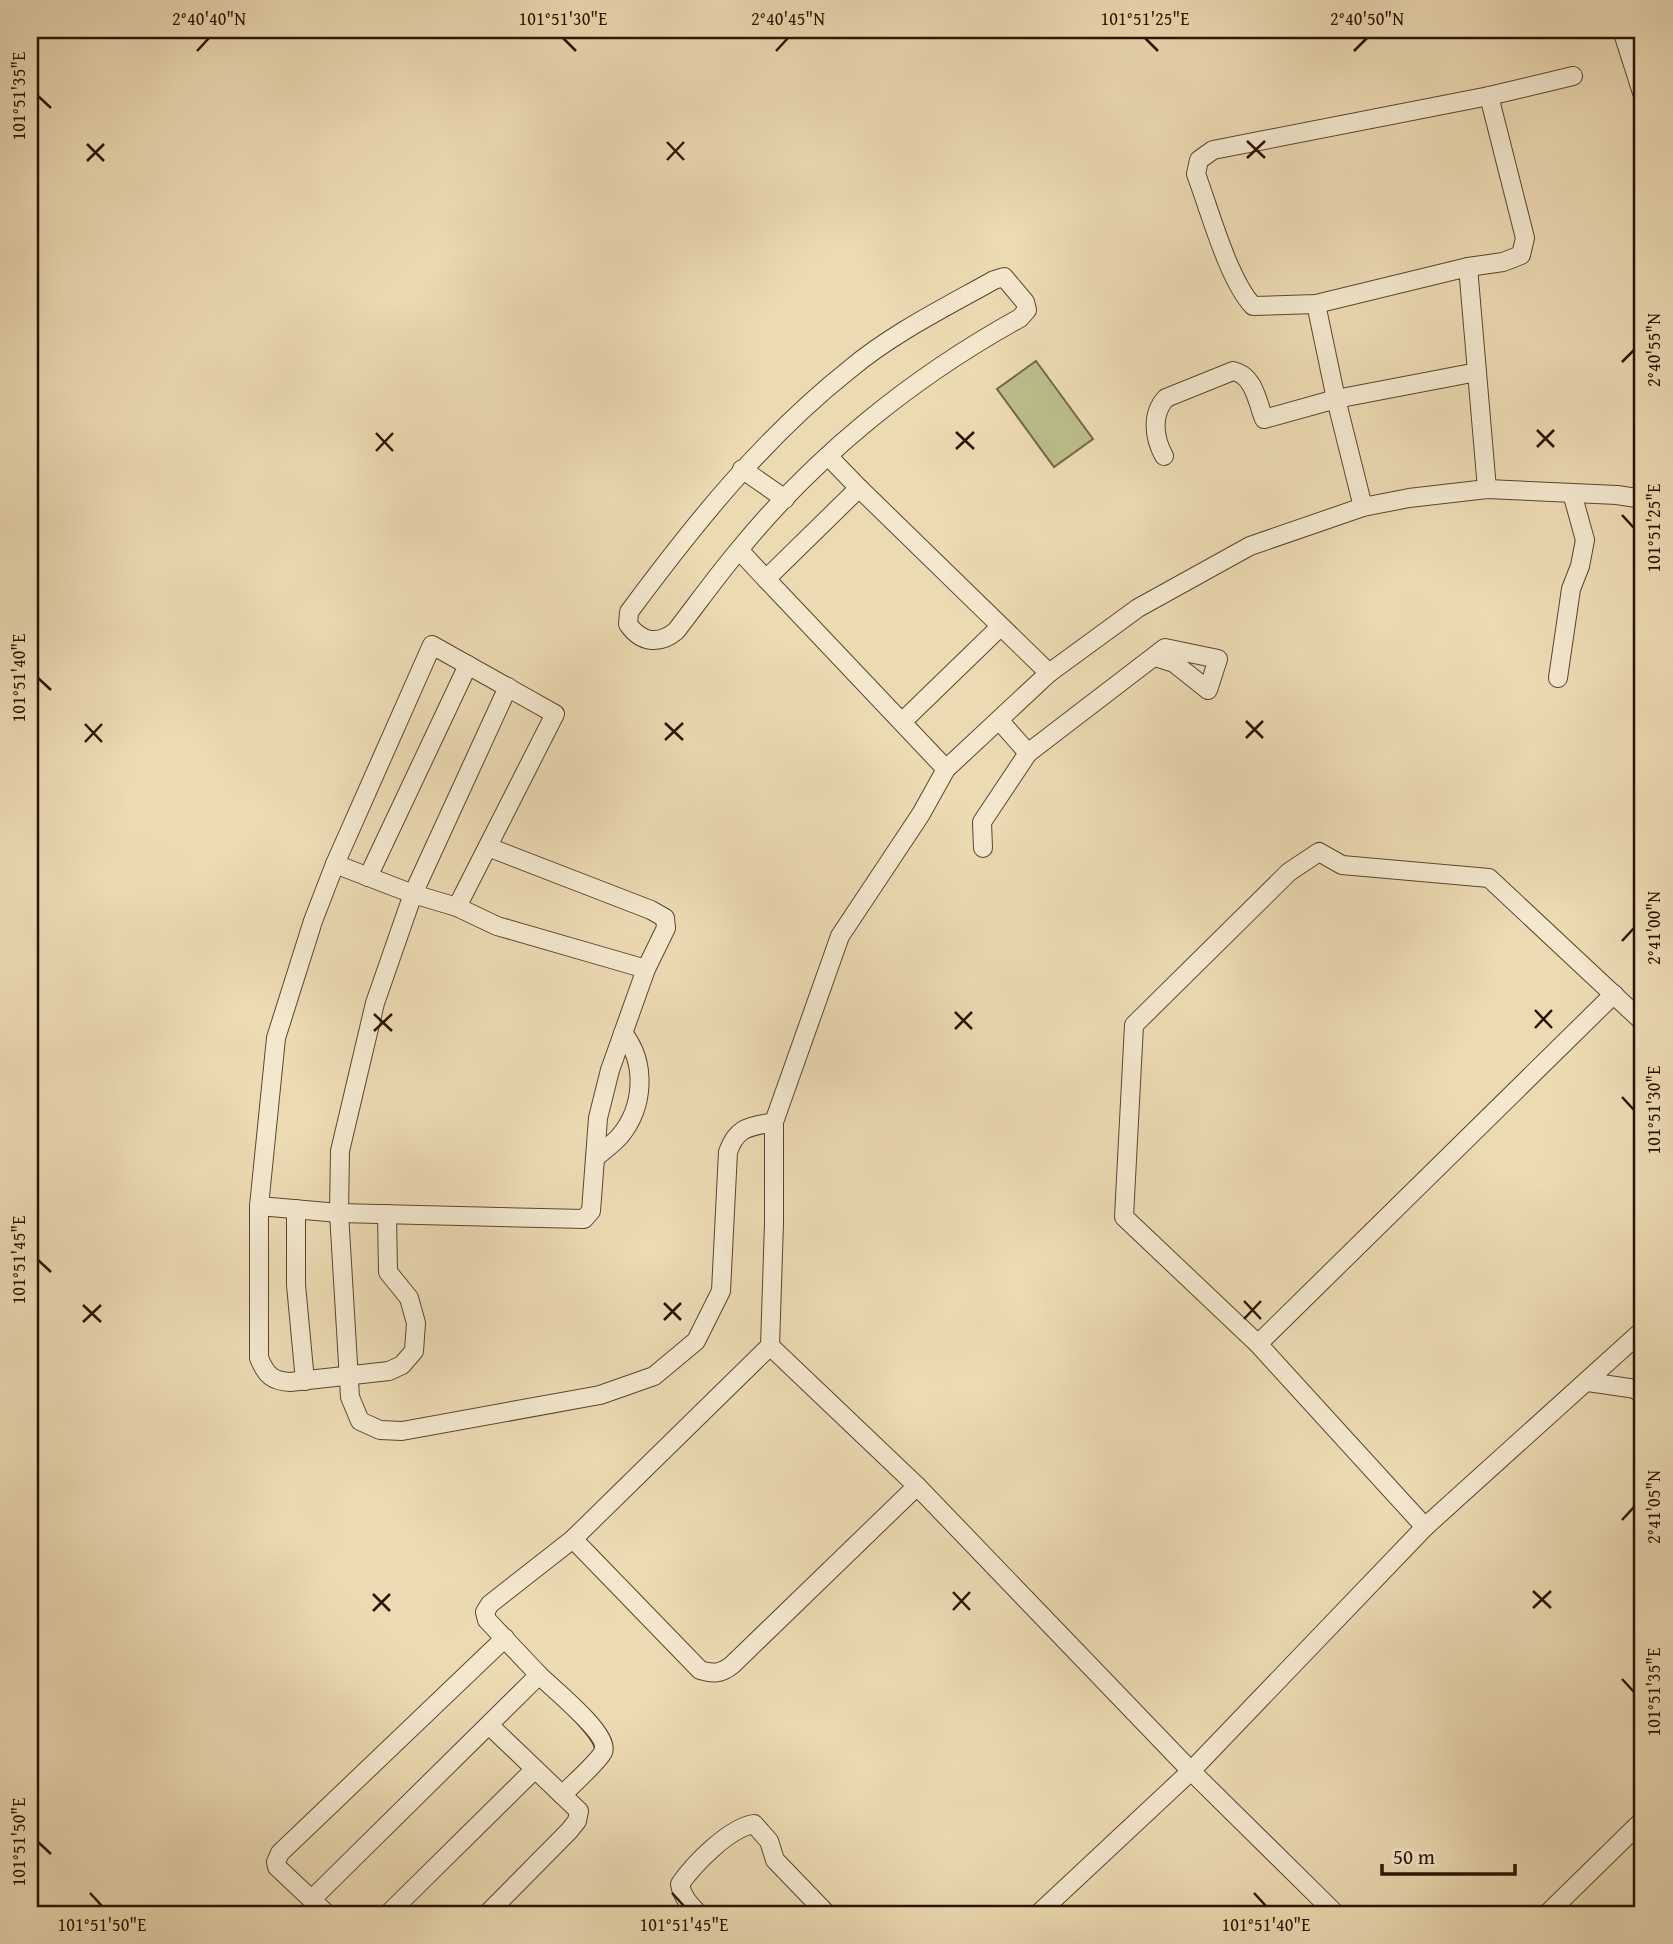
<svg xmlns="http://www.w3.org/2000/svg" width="1673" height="1944" font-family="'Gentium Book Plus',serif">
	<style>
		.green { fill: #bcbe8a; stroke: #736945; stroke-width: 2 }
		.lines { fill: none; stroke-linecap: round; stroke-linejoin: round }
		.minor-casing { stroke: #5a462d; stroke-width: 20 }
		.minor { stroke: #f3e7ce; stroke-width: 18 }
		.ticks { fill: none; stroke: #2a1400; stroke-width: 2.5 }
		.neatline { fill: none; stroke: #2a1400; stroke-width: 2.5 }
		.ticks-label { font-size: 18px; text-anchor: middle; fill: #2a1400 }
	</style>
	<rect width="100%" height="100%" fill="#ecdab3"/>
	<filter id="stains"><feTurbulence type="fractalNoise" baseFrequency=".00286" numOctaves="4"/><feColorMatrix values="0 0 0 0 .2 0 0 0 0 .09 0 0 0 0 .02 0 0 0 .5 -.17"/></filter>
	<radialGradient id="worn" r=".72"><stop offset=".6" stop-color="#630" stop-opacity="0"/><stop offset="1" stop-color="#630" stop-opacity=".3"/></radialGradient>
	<!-- green -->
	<path class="green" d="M1036 361 1093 439 1054 467 997 389Z"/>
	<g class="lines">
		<defs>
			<g id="minor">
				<path d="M1622 30 1643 96"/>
				<path d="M1468 267 1503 262 1521 255 1525 238 1489 96"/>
				<path d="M1004 277 1025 302 1027 310 1020 318C913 377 815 456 738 551 716 577 697 604 676 631 659 645 641 643 628 624L629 612C695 523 763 438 850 369 893 333 946 307 994 280Z"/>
				<path d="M1316 304 1336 399 1363 507"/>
				<path d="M828 456 859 488"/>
				<path d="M1164 456C1154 438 1151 414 1166 398L1233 371C1254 375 1257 401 1264 419L1336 399 1477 372"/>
				<path d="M742 469 785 499"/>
				<path d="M1487 489 1468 267 1316 304 1253 306C1228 279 1210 211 1196 174L1199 160 1213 150 1489 96 1573 76"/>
				<path d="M739 550 766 579"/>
				<path d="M1558 678 1571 589 1580 566 1585 540 1572 493"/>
				<path d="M508 687 413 894 375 1003 340 1151 339 1213 350 1397 360 1421 380 1430 402 1431 600 1395 654 1376 696 1341 721 1291 728 1152C737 1126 750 1127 774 1122"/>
				<path d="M903 721 1000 627"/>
				<path d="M1028 753 1165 648 1218 659 1208 690 1174 663 1155 657"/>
				<path d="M946 769 766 579 859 488 1049 673"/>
				<path d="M983 848 982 822 1028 753 999 720"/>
				<path d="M335 864 432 645 555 714 457 907"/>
				<path d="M368 877 468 665"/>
				<path d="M1643 1022 1489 878 1342 865 1319 852 1289 872 1134 1025 1124 1217 1258 1344 1425 1527 1643 1330"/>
				<path d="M595 1158C603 1151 613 1144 620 1136 644 1107 647 1063 623 1033"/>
				<path d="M259 1206 339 1213 584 1219 591 1211 598 1118 610 1070 646 969 666 928 665 918 651 910 488 847"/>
				<path d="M296 1209V1285L305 1381"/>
				<path d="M387 1214 388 1272 409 1298 416 1323 414 1351 402 1365 389 1371 290 1382C272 1381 266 1375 259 1358V1206L276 1038 313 921 335 864 413 894 457 907 497 926 646 969"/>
				<path d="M1258 1344 1614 994"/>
				<path d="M1588 1382 1636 1389 1643 1397"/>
				<path d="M1425 1527 1191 1771 917 1486 770 1346 774 1223V1122L840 936 921 814 946 769 1049 673 1138 608 1250 546 1363 507 1409 498 1487 489 1617 495 1643 499"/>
				<path d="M573 1539 700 1670C713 1674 721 1674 732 1665L917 1486"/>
				<path d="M539 1675C552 1688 611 1735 603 1752 599 1761 571 1786 562 1795"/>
				<path d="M312 1899 539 1675 487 1620 485 1612 490 1604 573 1539 770 1346"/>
				<path d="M327 1914 277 1867 276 1862 280 1853 505 1638"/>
				<path d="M388 1914 535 1769"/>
				<path d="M487 1914 569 1831 577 1821 579 1811 489 1725"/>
				<path d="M699 1914C690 1905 682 1897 680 1884 695 1863 729 1828 754 1824L769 1841 775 1860 827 1914"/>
				<path d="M1038 1914 1191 1771 1336 1914"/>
				<path d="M1547 1914 1643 1820"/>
			</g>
		</defs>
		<!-- minor casing -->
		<use href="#minor" class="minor-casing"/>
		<!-- minor -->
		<use href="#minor" class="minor"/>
	</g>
	<!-- ticks -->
	<path class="ticks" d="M563 38 576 51M1145 38 1158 51M197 51 209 38M776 51 788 38M1354 51 1367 38M38 96 51 108M1247 141 1265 158M667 142 684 160M87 144 104 161M1247 158 1265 141M667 160 684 142M87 161 104 144M1622 362 1634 350M1537 430 1554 447M956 432 974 449M376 433 393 451M1537 447 1554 430M956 449 974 432M376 451 393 433M1622 515 1634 528M38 678 51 690M1246 721 1263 738M665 723 683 740M85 724 102 742M1246 738 1263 721M665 740 683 723M85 742 102 724M1622 941 1634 928M1535 1010 1552 1028M955 1012 972 1029M374 1014 392 1031M1535 1028 1552 1010M955 1029 972 1012M374 1031 392 1014M1622 1097 1634 1110M38 1260 51 1272M1244 1301 1261 1319M664 1303 681 1320M83 1305 101 1322M1244 1319 1261 1301M664 1320 681 1303M83 1322 101 1305M1622 1520 1634 1507M1533 1591 1551 1608M953 1592 970 1610M373 1594 390 1611M1533 1608 1551 1591M953 1610 970 1592M373 1611 390 1594M1622 1679 1634 1692M38 1842 51 1854M90 1893 102 1906M672 1893 684 1906M1254 1893 1266 1906"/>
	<!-- margin -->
	<rect width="1673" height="1944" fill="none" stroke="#ecdab3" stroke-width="77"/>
	<!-- scale -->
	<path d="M1382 1864v10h133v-10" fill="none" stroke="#2a1400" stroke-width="3.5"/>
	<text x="1393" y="1864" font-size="21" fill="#2a1400" stroke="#f3e7ce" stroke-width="5" paint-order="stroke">50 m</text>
	<rect x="38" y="38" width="1596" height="1868" class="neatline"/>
	<g class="ticks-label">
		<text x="209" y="25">2°40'40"N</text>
		<text x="563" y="25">101°51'30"E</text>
		<text x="788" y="25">2°40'45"N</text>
		<text x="1145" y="25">101°51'25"E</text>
		<text x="1367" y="25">2°40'50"N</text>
		<text transform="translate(19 96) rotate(-90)" y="6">101°51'35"E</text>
		<text transform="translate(1654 350) rotate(-90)" y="6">2°40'55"N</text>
		<text transform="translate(1654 528) rotate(-90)" y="6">101°51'25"E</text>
		<text transform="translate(19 678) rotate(-90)" y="6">101°51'40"E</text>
		<text transform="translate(1654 928) rotate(-90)" y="6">2°41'00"N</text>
		<text transform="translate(1654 1110) rotate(-90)" y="6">101°51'30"E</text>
		<text transform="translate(19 1260) rotate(-90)" y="6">101°51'45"E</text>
		<text transform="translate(1654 1507) rotate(-90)" y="6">2°41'05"N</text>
		<text transform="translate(1654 1692) rotate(-90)" y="6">101°51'35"E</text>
		<text transform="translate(19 1842) rotate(-90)" y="6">101°51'50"E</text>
		<text x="102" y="1931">101°51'50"E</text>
		<text x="684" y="1931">101°51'45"E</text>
		<text x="1266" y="1931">101°51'40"E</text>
	</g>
	<rect width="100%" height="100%" filter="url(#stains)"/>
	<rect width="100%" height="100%" fill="url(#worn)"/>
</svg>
